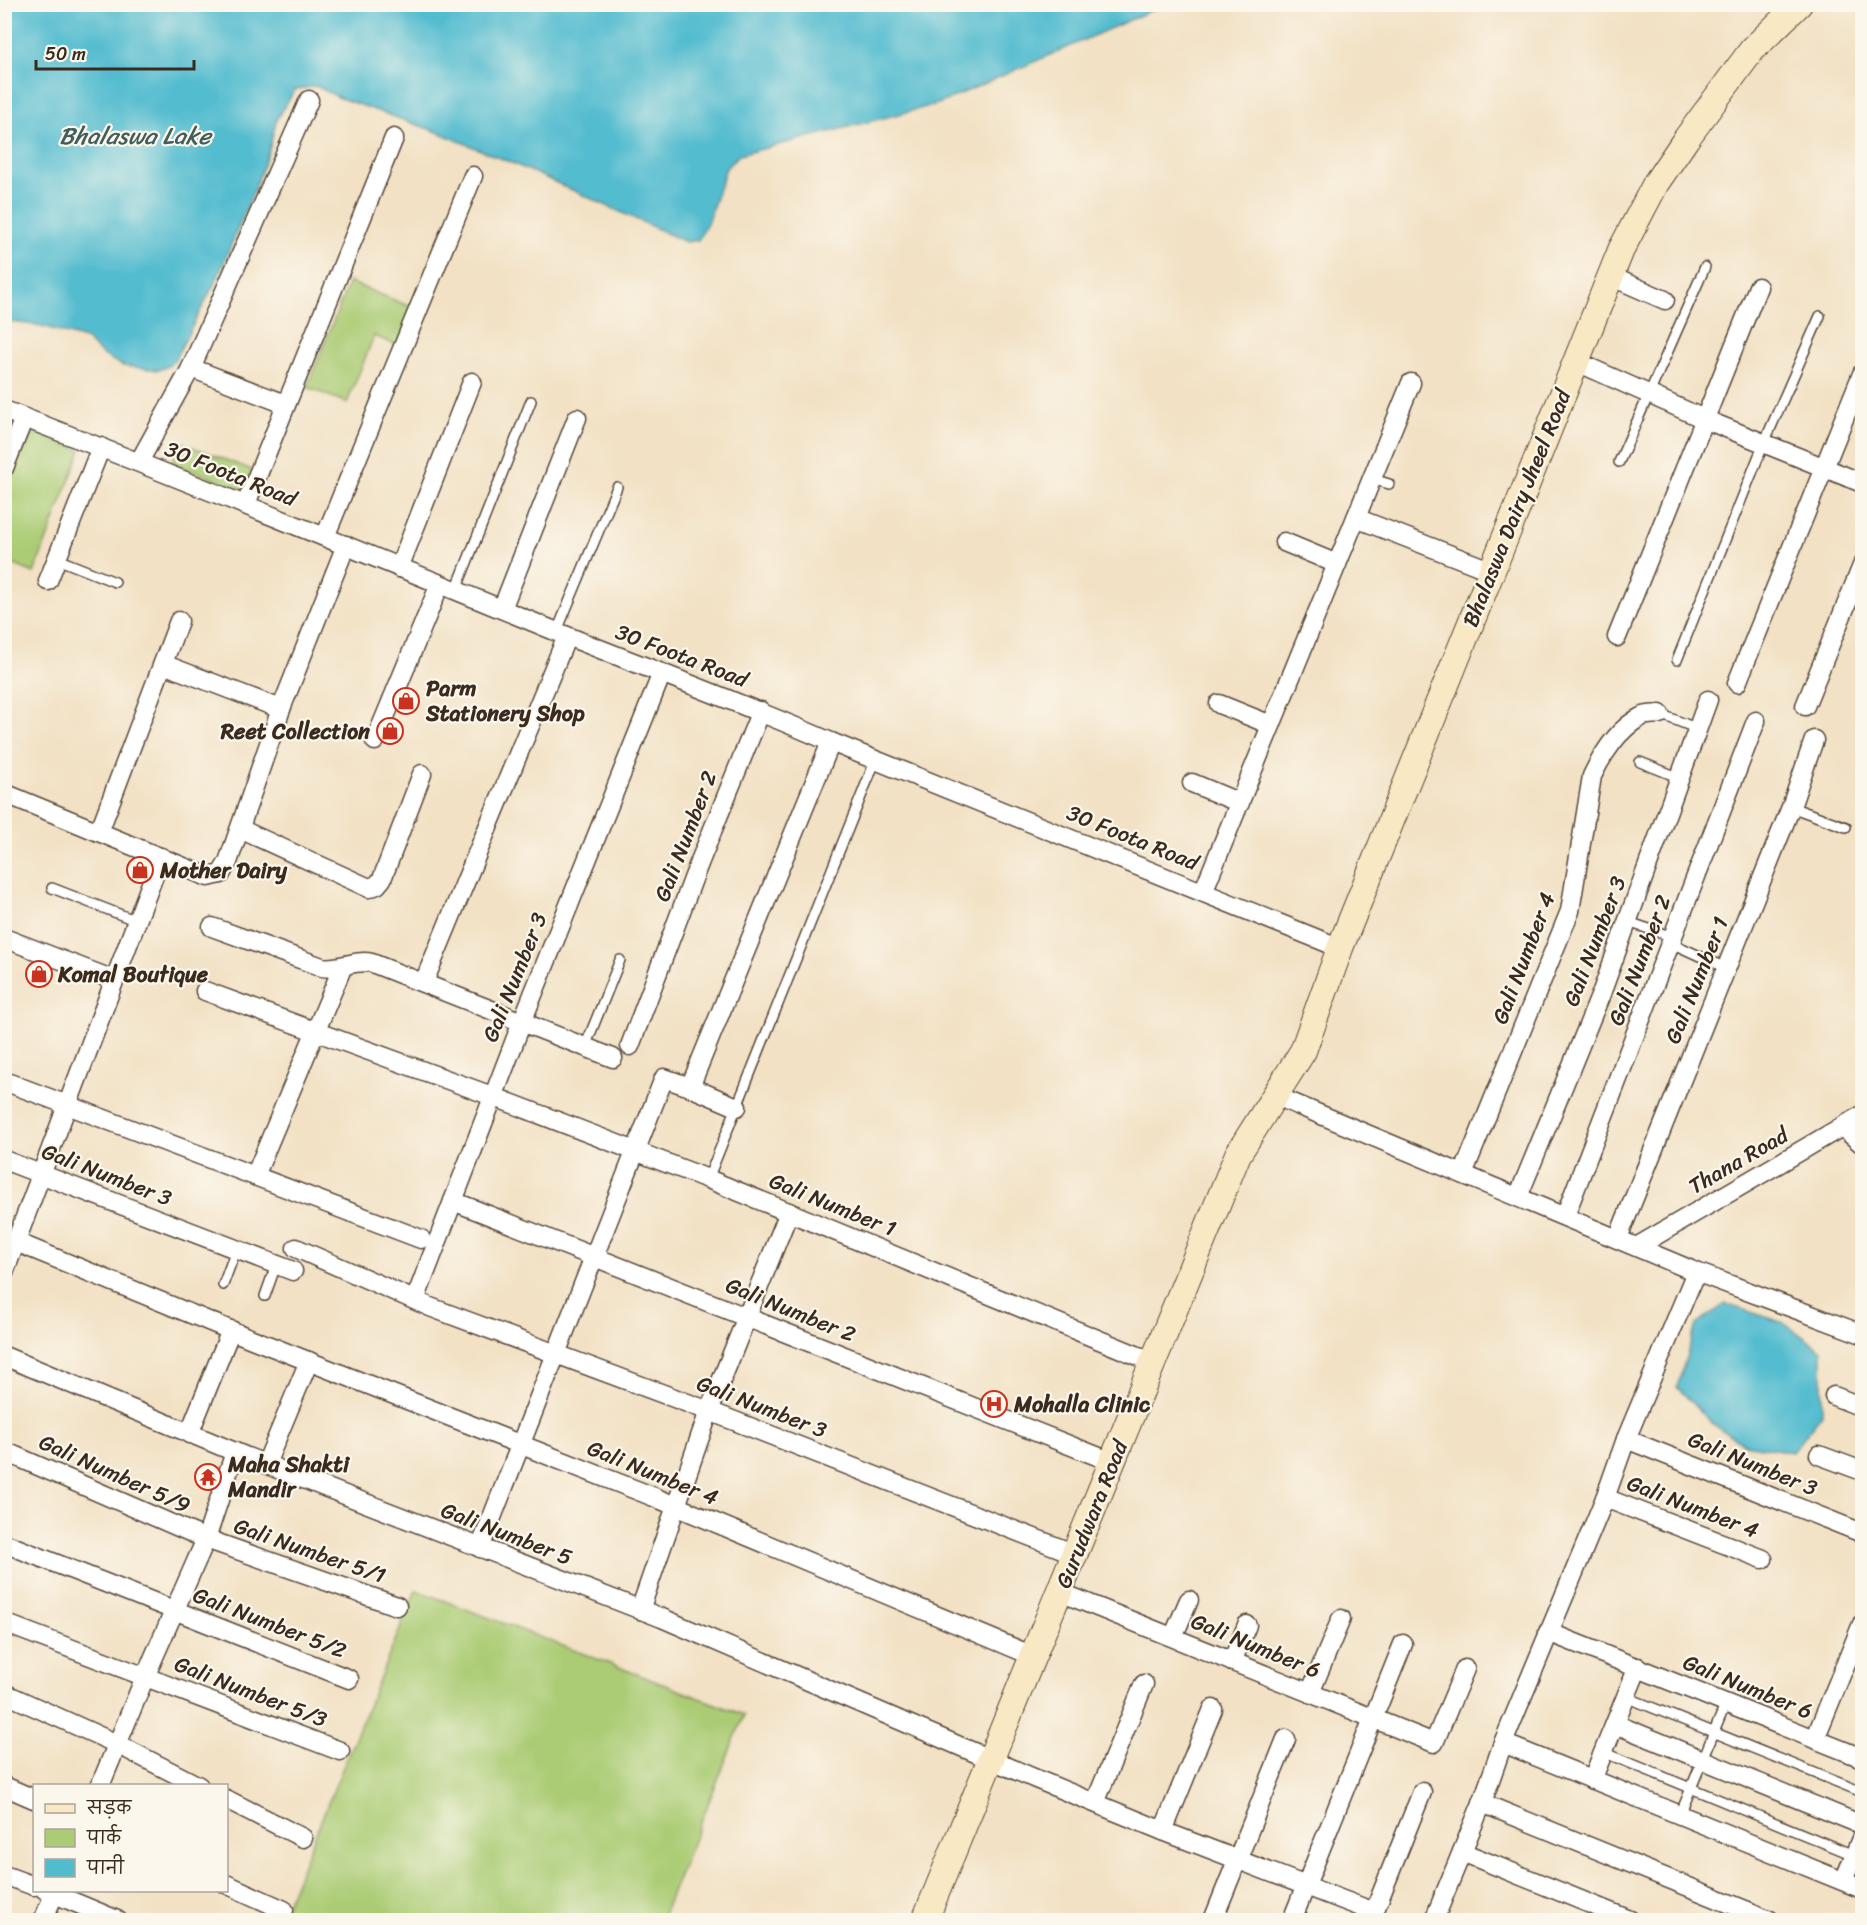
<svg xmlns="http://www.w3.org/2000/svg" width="1867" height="1925" font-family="Sriracha,'Playpen Sans Deva',sans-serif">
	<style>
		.green { fill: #abcc75; stroke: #737b4a; stroke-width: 1.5 }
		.water { fill: #52bccf; stroke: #467376; stroke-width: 1.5 }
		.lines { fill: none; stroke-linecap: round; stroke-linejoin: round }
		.lane-casing { stroke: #564537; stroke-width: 12 }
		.street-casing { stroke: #564537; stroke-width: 21 }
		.secondary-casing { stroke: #564537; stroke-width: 28 }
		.lane { stroke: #fff; stroke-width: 9 }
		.street { stroke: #fff; stroke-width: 18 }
		.secondary { stroke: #f8e8c3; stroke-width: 26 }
		.labels { text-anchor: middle; stroke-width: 4.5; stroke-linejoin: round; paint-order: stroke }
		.street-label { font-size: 22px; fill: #3b2a1e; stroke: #fbf7ec }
		.poi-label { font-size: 22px; font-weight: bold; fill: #3b2a1e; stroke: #fbf7ec; text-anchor: start }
		.water-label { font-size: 24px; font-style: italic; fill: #435d5c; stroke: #fbf7ec }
	</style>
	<rect width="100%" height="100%" fill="#fbf7ec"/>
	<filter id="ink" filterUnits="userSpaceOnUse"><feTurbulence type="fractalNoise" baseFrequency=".0167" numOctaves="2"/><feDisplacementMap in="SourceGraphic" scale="12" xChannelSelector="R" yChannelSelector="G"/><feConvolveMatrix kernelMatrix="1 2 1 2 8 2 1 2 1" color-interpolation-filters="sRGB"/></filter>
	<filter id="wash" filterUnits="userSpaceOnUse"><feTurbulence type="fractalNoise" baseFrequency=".008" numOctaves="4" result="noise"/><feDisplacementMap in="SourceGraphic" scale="24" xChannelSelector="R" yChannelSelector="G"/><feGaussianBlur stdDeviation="1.35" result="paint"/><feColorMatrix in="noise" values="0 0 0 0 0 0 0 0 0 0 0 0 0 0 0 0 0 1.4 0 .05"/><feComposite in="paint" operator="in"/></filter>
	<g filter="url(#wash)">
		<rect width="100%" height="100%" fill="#f2e1c4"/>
		<!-- green -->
		<g class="green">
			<path d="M349 282 414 308 399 346 374 336 347 403 307 387Z"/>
			<path d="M28 430 81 450 34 573 5 561 4 490Z"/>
			<path d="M180 442 252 470 244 490 172 463Z"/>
			<path d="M416 1590 744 1715 661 1920H280Z"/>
		</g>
		<!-- water -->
		<g class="water">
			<path d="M5 4H1164V5L938 104 739 155 726 168 707 224 698 240 686 242 526 169 435 131 340 98 316 86 295 90 277 118 269 150 257 183 217 279 174 361 168 366 159 370 123 366 103 355 85 339 42 326 5 321Z"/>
			<path d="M1725 1304 1782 1322 1822 1350V1414L1792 1452 1745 1444 1715 1426 1677 1387 1696 1325Z"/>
		</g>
	</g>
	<g filter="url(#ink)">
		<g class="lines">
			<defs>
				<g id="lane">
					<path d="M1619 462 1705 267"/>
					<path d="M1373 479 1389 484"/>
					<path d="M57 559 115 582"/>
					<path d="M456 590 531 401"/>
					<path d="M557 631 617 487"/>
					<path d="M1677 660 1764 443 1820 316"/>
					<path d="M1660 714 1698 729"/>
					<path d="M1640 762 1680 778"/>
					<path d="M1791 807 1846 827"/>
					<path d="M52 888 137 921"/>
					<path d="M1628 922 1673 937"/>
					<path d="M1671 943 1726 968"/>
					<path d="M585 1047 620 960"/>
					<path d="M708 1179 876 759"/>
					<path d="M223 1285 236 1250"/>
					<path d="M265 1296 276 1265"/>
					<path d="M1626 1697 1862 1792"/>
					<path d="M1603 1752 1856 1856"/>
					<path d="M1680 1815 1726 1703"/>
				</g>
				<g id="street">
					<path d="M1610 276 1665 300"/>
					<path d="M1575 361 1704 419 1862 483"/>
					<path d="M191 368 285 404"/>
					<path d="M4 410C193 483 380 559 567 636 655 671 744 704 831 742L1340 948"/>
					<path d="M139 462 191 368 309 100"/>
					<path d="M4 468 24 418"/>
					<path d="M246 504 394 138"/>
					<path d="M1356 518 1492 571"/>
					<path d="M325 537 473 176"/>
					<path d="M1284 542 1337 564"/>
					<path d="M399 568 472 382"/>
					<path d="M48 581 101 447"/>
					<path d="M502 609 577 418"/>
					<path d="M1617 637 1758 287"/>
					<path d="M163 664 281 709"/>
					<path d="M1737 683 1862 374"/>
					<path d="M1219 704 1271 725"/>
					<path d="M1805 706 1862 566"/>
					<path d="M375 741 440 584"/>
					<path d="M1192 783 1240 803"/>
					<path d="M4 793 208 877 221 874 228 862 281 709 346 545"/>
					<path d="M240 829 369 888 377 885 382 879 422 774"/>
					<path d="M99 832 179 621"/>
					<path d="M1203 892 1411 383"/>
					<path d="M212 927 322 967C340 970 354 959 372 963L613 1058"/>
					<path d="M4 938 114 980"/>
					<path d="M424 982 567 636"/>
					<path d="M205 991 492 1096 708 1179 1153 1362"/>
					<path d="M630 1046 698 866 761 711"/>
					<path d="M4 1081 421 1239"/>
					<path d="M690 1087 831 742"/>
					<path d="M1276 1096 1696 1272 1862 1334"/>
					<path d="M1842 1127 1862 1144"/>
					<path d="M4 1160 293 1271"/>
					<path d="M1463 1174 1570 911 1592 776C1602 755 1619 728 1641 717 1646 714 1654 715 1660 714"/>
					<path d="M255 1176 343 966"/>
					<path d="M1518 1197 1601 994 1708 700"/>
					<path d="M453 1201 1112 1462"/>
					<path d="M1565 1216 1756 721"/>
					<path d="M1618 1238 1791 807 1814 740"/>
					<path d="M16 1242 252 1339 654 1497 1033 1656"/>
					<path d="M1638 1246 1862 1115"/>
					<path d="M296 1248 430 1307 709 1411 1075 1554"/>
					<path d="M4 1273 161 857"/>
					<path d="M415 1300 522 1022 662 673"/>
					<path d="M4 1356 247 1457 662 1618 1036 1779 1163 1831 1374 1912"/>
					<path d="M1834 1396 1862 1407"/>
					<path d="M189 1434 231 1330"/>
					<path d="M1626 1439 1862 1533"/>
					<path d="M4 1451 206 1539 397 1606"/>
					<path d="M1819 1455 1862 1471"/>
					<path d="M266 1464 309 1361"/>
					<path d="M1605 1498 1763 1559"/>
					<path d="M4 1543 349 1679"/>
					<path d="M480 1548 664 1078 690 1087 737 1107"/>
					<path d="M1060 1592 1434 1743 1465 1669"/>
					<path d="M640 1610 709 1411 789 1212"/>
					<path d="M4 1623 340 1751"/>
					<path d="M1548 1632 1862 1758"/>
					<path d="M1173 1637 1189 1600"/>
					<path d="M1232 1662 1247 1625"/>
					<path d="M4 1693 117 1744 199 1786"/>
					<path d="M1310 1693 1341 1619"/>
					<path d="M1615 1724 1862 1825"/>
					<path d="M1819 1729 1862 1624"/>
					<path d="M1503 1743 1862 1889"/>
					<path d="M1592 1780 1638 1667"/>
					<path d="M4 1786 34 1799"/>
					<path d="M100 1786 145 1677 206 1539 235 1452"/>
					<path d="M226 1799 303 1838"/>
					<path d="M1095 1803 1144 1684"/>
					<path d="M1482 1803 1770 1920"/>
					<path d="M1163 1831 1213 1709"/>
					<path d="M1462 1852 1630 1920"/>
					<path d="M4 1875 34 1886"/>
					<path d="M1844 1881 1862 1836"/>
					<path d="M226 1884 284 1910"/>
					<path d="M45 1890 117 1920"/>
					<path d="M43 1920 56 1890"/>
					<path d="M1213 1920 1286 1739"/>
					<path d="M1292 1920 1403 1644"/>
					<path d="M1371 1920 1422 1792"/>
					<path d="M1434 1920 1482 1803 1503 1743 1605 1498 1626 1439 1696 1272"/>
				</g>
				<path id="secondary" d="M925 1920 1238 1154 1303 1051 1340 948 1621 250 1656 183 1686 139 1752 50 1799 4"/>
			</defs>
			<!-- lane casing -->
			<use href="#lane" class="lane-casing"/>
			<!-- street casing -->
			<use href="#street" class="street-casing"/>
			<!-- secondary casing -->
			<use href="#secondary" class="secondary-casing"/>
			<!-- lane -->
			<use href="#lane" class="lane"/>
			<!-- street -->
			<use href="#street" class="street"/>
			<!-- secondary -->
			<use href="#secondary" class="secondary"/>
		</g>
	</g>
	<!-- icons -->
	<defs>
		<symbol id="shop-ring" viewBox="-11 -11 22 22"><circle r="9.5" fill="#fbf7ec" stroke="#c8321e" stroke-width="1.5"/><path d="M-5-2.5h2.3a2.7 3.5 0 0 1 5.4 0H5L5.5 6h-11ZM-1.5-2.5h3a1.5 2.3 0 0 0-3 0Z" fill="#c8321e"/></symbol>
		<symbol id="hospital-ring" viewBox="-11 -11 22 22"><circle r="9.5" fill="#fbf7ec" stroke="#c8321e" stroke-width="1.5"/><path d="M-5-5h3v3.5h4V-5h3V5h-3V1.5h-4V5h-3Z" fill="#c8321e"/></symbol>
		<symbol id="temple-ring" viewBox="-11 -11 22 22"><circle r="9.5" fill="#fbf7ec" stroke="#c8321e" stroke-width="1.5"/><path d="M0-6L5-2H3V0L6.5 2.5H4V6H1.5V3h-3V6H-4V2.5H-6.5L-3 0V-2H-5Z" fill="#c8321e"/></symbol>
	</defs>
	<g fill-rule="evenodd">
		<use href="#shop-ring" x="391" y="686" width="30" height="30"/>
		<use href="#shop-ring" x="375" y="716" width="30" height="30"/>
		<use href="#shop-ring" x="125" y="855" width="30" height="30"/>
		<use href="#shop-ring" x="24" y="959" width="30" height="30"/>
		<use href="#hospital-ring" x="979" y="1389" width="30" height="30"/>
		<use href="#temple-ring" x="193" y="1462" width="30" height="30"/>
	</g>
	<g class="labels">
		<!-- street labels -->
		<g class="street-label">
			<text transform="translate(231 473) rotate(22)" y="8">30 Foota Road</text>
			<text transform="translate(1516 508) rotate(-68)" y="8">Bhalaswa Dairy Jheel Road</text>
			<text transform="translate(682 655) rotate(21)" y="8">30 Foota Road</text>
			<text transform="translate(685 836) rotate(-69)" y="8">Gali Number 2</text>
			<text transform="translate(1133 837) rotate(22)" y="8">30 Foota Road</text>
			<text transform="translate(1594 941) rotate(-69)" y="8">Gali Number 3</text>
			<text transform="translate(1523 958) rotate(-69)" y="8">Gali Number 4</text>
			<text transform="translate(1639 960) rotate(-69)" y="8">Gali Number 2</text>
			<text transform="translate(514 977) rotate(-68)" y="8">Gali Number 3</text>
			<text transform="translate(1696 980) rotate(-68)" y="8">Gali Number 1</text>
			<text transform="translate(1738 1160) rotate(-30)" y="8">Thana Road</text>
			<text transform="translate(107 1174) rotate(21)" y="8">Gali Number 3</text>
			<text transform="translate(833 1204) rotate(22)" y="8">Gali Number 1</text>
			<text transform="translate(791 1309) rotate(22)" y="8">Gali Number 2</text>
			<text transform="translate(762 1406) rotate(21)" y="8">Gali Number 3</text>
			<text transform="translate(1753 1463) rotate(22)" y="8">Gali Number 3</text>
			<text transform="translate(653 1472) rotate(22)" y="8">Gali Number 4</text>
			<text transform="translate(115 1473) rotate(24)" y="8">Gali Number 5/9</text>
			<text transform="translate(1693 1506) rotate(21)" y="8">Gali Number 4</text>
			<text transform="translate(1091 1514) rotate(-68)" y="8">Gurudwara Road</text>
			<text transform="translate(507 1533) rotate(21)" y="8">Gali Number 5</text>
			<text transform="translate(310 1550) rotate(19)" y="8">Gali Number 5/1</text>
			<text transform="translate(270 1622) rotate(21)" y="8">Gali Number 5/2</text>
			<text transform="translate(1256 1645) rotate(22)" y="8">Gali Number 6</text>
			<text transform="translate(1748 1686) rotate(22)" y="8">Gali Number 6</text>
			<text transform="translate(251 1691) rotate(21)" y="8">Gali Number 5/3</text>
		</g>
		<!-- poi labels -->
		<g class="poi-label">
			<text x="426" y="696">Parm<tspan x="426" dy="25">Stationery Shop</tspan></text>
			<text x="370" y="739" text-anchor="end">Reet Collection</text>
			<text x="160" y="878">Mother Dairy</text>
			<text x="58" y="982">Komal Boutique</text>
			<text x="1014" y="1412">Mohalla Clinic</text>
			<text x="228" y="1472">Maha Shakti<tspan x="228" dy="25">Mandir</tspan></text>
		</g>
		<!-- water labels -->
		<g class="water-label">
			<text x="135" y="144">Bhalaswa Lake</text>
		</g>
	</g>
	<!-- margin -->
	<rect width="1867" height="1925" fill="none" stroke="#fbf7ec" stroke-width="24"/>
	<!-- legend -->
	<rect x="33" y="1784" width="195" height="108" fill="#fbf7ec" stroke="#aea59a" stroke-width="1.5"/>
	<rect x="45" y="1804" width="30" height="9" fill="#f8e8c3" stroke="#aea59a" stroke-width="1.5"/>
	<text x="87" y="1814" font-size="18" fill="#3b2a1e">सड़क</text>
	<rect x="45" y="1829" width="30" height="18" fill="#abcc75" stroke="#aea59a" stroke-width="1.5"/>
	<text x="87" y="1844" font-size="18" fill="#3b2a1e">पार्क</text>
	<rect x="45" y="1859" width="30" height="18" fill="#52bccf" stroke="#aea59a" stroke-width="1.5"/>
	<text x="87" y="1874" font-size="18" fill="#3b2a1e">पानी</text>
	<!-- scale -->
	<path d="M36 60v9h158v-9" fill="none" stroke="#3b2a1e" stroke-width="3"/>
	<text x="45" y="60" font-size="18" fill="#3b2a1e" stroke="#fbf7ec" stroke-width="4.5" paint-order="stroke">50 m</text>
</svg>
